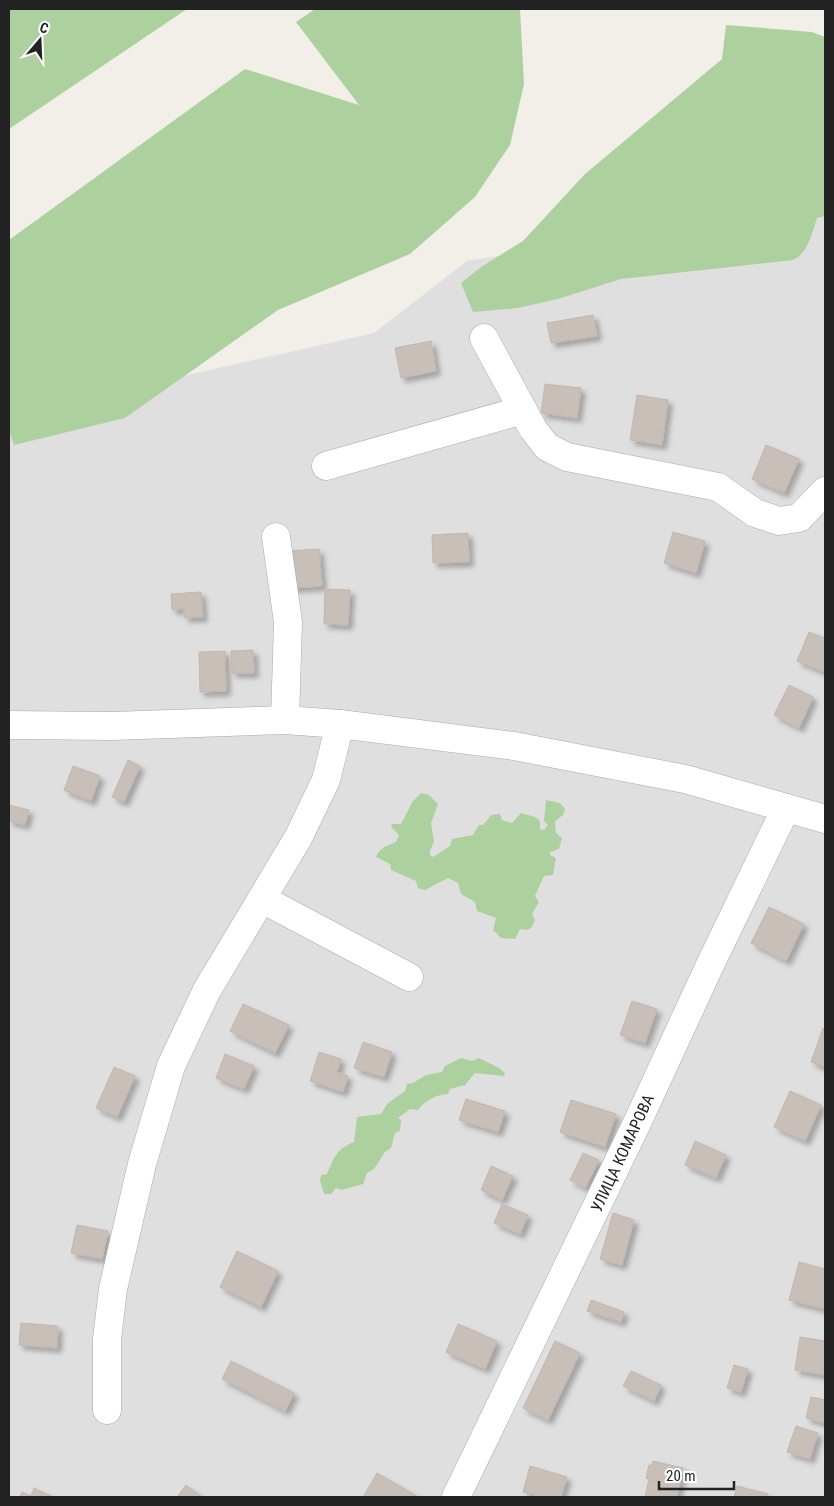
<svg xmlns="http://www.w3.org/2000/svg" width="834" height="1506" font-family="'Roboto Condensed',sans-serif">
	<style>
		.residential { fill: #e0dfdf }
		.forest { fill: #add19e }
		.building { fill: #c7bfb8; stroke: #c4b6ab; filter: url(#shadow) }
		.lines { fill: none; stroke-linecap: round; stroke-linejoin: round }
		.minor-casing { stroke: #a9a9a9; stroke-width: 29 }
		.minor { stroke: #fff; stroke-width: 28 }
		.labels { text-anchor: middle; stroke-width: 4; stroke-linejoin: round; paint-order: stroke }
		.street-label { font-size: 16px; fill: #222; stroke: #fff }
	</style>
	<defs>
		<filter id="shadow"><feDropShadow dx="4.5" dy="4.5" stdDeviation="2.5" flood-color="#0004"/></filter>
	</defs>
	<rect width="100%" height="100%" fill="#f2efe9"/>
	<!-- residential -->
	<path class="residential" d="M825 203V1497H9V415L374 333 467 261Z"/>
	<!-- forest -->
	<g class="forest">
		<path d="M9 9H187L9 129Z"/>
		<path d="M315 9H520L524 84 510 145 475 197 410 254 278 310 125 418 14 445 9 430V240L245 69 359 105 296 22Z"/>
		<path d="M726 25 812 32 825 37V216L817 218C812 232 808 254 793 260L621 279 558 299 518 308 473 312 461 283 481 267 523 241 585 174 722 59Z"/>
		<path d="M421 793 429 795 438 804 431 823 434 842 430 851V855L433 857 450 846 452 839 473 835 479 825H483L491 815 500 814 502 820 512 823 521 813 535 817 540 821V829L544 830 548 825 544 821 546 800 560 803 565 809 563 815 555 821 556 833 562 838 559 849 550 852V855L556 858 553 875 544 876 535 896 539 902 532 914 535 920 532 927 528 930 520 929 515 939 501 938 493 930 496 918 477 911 475 902 461 894 458 883 448 878 425 890 418 888 416 881 391 870 390 864 376 857C380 847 387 846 396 842L399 835 391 827 392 824H401L413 801Z"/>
		<path d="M461 1058 472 1061 479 1058 499 1068 505 1073 504 1076 475 1073 465 1085 450 1089 448 1094C436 1095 425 1100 418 1110L410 1109 398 1118 401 1120 400 1131 395 1133 391 1148 385 1152 374 1169 367 1173 363 1184 342 1190 336 1188 331 1194H324L320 1180 321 1175 327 1174C334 1158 336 1149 354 1142L357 1117 381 1114 388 1103 405 1091 407 1084 413 1083 426 1075 442 1072 445 1066Z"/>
	</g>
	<!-- building -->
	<g class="building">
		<path d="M593 315 597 336 551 343 547 323Z"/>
		<path d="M431 341 436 371 401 378 395 348Z"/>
		<path d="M545 384 581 388 577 418 541 413Z"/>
		<path d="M637 395 668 400 662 445 630 440Z"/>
		<path d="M766 445 799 459 784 493 752 479Z"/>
		<path d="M673 532 705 541 696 573 664 563Z"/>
		<path d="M468 533 469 562 433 563 432 535Z"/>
		<path d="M319 549 322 586 291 588 288 551Z"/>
		<path d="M325 589 350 590 348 625 324 624Z"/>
		<path d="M201 592 203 617 184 618V609L172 610 171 594Z"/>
		<path d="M809 632 825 638V672L797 661Z"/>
		<path d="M253 650 254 673H232L231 651Z"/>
		<path d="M225 651 226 691 200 692 199 652Z"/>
		<path d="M789 685 813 697 799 728 774 715Z"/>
		<path d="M128 760 140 766 124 802 112 797Z"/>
		<path d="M73 766 100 776 91 801 64 790Z"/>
		<path d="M9 805 29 810 25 825 9 821Z"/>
		<path d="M769 907 804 924 786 961 751 943Z"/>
		<path d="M632 1001 657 1009 645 1043 620 1035Z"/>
		<path d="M243 1004 289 1025 275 1053 230 1031Z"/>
		<path d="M823 1028 825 1029V1067L811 1062Z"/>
		<path d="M363 1042 392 1052 384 1077 354 1068Z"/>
		<path d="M319 1052 341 1059 337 1072 348 1076 343 1092 310 1081Z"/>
		<path d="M225 1054 254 1066 244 1089 216 1078Z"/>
		<path d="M114 1067 135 1076 117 1117 96 1108Z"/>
		<path d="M790 1091 821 1105 805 1141 774 1127Z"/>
		<path d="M466 1099 505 1111 498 1132 459 1120Z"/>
		<path d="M571 1100 616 1114 605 1147 560 1132Z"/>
		<path d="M695 1141 726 1155 716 1178 685 1165Z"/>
		<path d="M583 1153 599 1160 585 1188 570 1180Z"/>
		<path d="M491 1166 513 1176 502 1200 481 1190Z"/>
		<path d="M502 1204 528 1215 520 1234 494 1223Z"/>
		<path d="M613 1213 634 1220 622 1265 600 1259Z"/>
		<path d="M77 1225 108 1231 102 1259 71 1253Z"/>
		<path d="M237 1251 278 1271 261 1307 220 1287Z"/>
		<path d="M799 1262 825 1269V1309L789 1300Z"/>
		<path d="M591 1300 624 1312 621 1322 587 1311Z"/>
		<path d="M21 1323 58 1326 57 1348 19 1345Z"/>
		<path d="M458 1324 497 1341 485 1369 446 1352Z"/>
		<path d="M800 1337 825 1341V1375L795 1370Z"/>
		<path d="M555 1341 580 1353 548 1420 523 1408Z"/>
		<path d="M231 1361 294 1393 285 1411 222 1379Z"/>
		<path d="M734 1365 748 1369 741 1392 727 1388Z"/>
		<path d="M631 1371 661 1385 654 1401 623 1386Z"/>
		<path d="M811 1397 825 1400V1423L806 1418Z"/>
		<path d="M796 1426 818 1433 810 1459 787 1452Z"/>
		<path d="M653 1461 683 1468 677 1497H645L649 1479 646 1478 649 1465H652Z"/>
		<path d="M530 1466 567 1477 561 1497H542L523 1492Z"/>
		<path d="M377 1473 418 1497H363Z"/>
		<path d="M186 1485 202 1497H177Z"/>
		<path d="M737 1486 768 1494 767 1497H734Z"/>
		<path d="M34 1488 53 1497H20L22 1492 31 1496Z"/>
	</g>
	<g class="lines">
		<defs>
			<g id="minor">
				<path d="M484 338 533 429 547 447 567 457 718 487 755 513 779 521 799 518 825 491"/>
				<path d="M326 466 523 410"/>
				<path d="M276 537 288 622 285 720"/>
				<path d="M9 725 112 726 285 720 340 724 514 746 685 779 825 819"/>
				<path d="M262 899 409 977"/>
				<path d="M107 1410V1339L113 1289 142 1164 171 1066 207 990 298 838 326 780 340 724"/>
				<path d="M456 1497 637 1123 709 967 786 808"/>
			</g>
		</defs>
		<!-- minor casing -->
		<use href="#minor" class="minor-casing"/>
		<!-- minor -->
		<use href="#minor" class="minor"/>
	</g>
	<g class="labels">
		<!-- street labels -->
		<g class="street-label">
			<text transform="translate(622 1153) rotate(-65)" y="6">УЛИЦА КОМАРОВА</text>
		</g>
	</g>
	<!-- border -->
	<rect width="834" height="1506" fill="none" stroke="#222222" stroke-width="20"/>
	<!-- north arrow -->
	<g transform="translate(40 40) rotate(19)" stroke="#ffffff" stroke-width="4" paint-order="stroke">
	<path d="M0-4L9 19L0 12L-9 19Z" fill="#222222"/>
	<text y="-8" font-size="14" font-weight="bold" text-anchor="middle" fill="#222222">С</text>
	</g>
	<!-- scale -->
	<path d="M659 1481v8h75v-8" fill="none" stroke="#222222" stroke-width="2.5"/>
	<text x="666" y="1481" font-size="15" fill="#222222" stroke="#ffffff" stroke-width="4" paint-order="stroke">20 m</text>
</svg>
